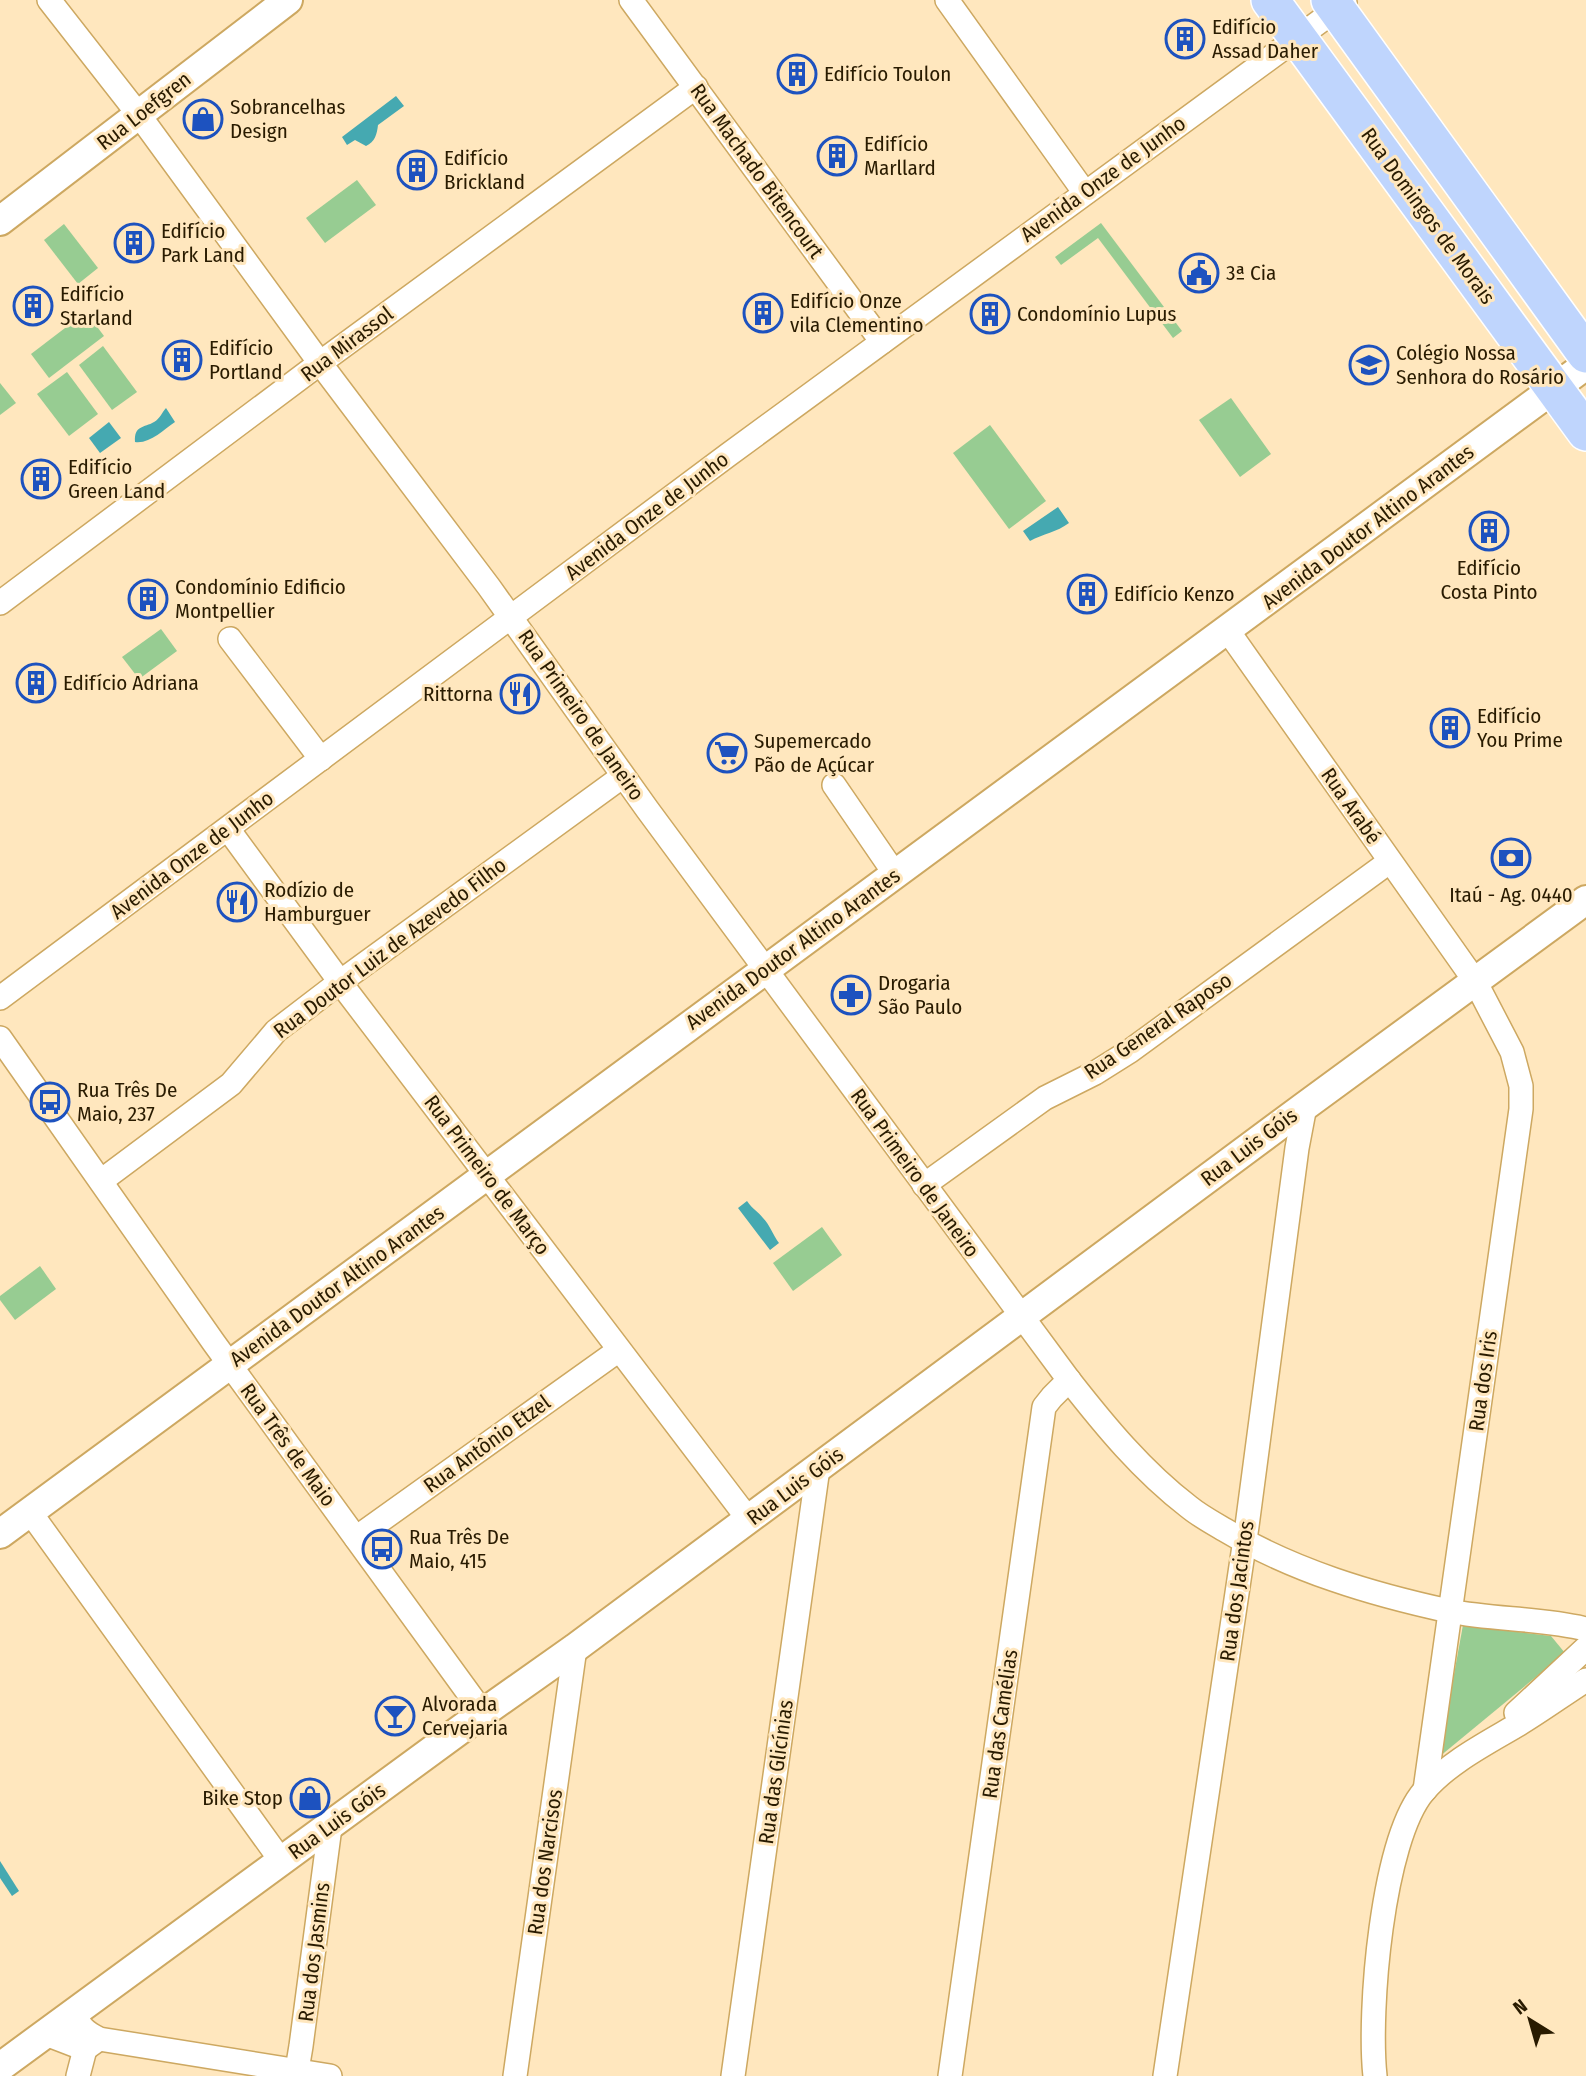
<svg xmlns="http://www.w3.org/2000/svg" width="1586" height="2076" font-family="'Fira Sans Condensed',sans-serif">
	<style>
		.green { fill: #97cc92 }
		.water { fill: #45a9b1 }
		.lines { fill: none; stroke-linecap: round; stroke-linejoin: round }
		.minor-casing { stroke: #cda861; stroke-width: 26 }
		.tertiary-casing { stroke: #cda861; stroke-width: 32 }
		.primary-casing { stroke: #fff; stroke-width: 40 }
		.minor { stroke: #fff; stroke-width: 23 }
		.tertiary { stroke: #fff; stroke-width: 28 }
		.primary { stroke: #bfd5fd; stroke-width: 37 }
		.labels { text-anchor: middle; stroke-width: 6; stroke-linejoin: round; paint-order: stroke }
		.poi-label { font-size: 21px; fill: #291b00; stroke: #ffe7be; text-anchor: start }
		.street-label { font-size: 21px; fill: #291b00; stroke: #ffe7be }
	</style>
	<rect width="100%" height="100%" fill="#ffe7be"/>
	<!-- green -->
	<g class="green">
		<path d="M357 180 376 205 325 243 306 218Z"/>
		<path d="M1101 223 1182 331 1173 338 1098 238 1061 265 1055 257Z"/>
		<path d="M64 224 98 268 78 284 44 240Z"/>
		<path d="M86 312 104 336 49 378 31 354Z"/>
		<path d="M103 346 137 392 112 410 79 365Z"/>
		<path d="M67 372 98 414 69 436 37 394Z"/>
		<path d="M0 383 16 403 0 415Z"/>
		<path d="M1231 398 1271 454 1240 477 1199 420Z"/>
		<path d="M990 425 1046 501 1009 529 953 453Z"/>
		<path d="M161 629 177 651 139 679 122 657Z"/>
		<path d="M822 1227 842 1255 793 1291 773 1263Z"/>
		<path d="M40 1266 56 1289 15 1320 0 1300V1296Z"/>
		<path d="M1463 1625 1551 1636 1565 1653 1439 1757Z"/>
	</g>
	<!-- water -->
	<g class="water">
		<path d="M396 96 404 106 378 125C377 134 375 142 366 146L355 140 347 145 342 137Z"/>
		<path d="M166 408 175 422C163 430 150 444 135 442 134 425 144 428 154 422 160 419 162 412 166 408Z"/>
		<path d="M109 422 121 438 100 453 89 438Z"/>
		<path d="M1058 507 1069 523C1057 532 1043 534 1030 541L1023 531Z"/>
		<path d="M747 1201C753 1210 758 1211 763 1218 770 1225 773 1235 779 1243L770 1250 738 1208Z"/>
		<path d="M0 1861 19 1891 12 1896 0 1878Z"/>
	</g>
	<g class="lines">
		<defs>
			<g id="minor">
				<path d="M49 0 139 115 320 363 489 587 647 809 1069 1380C1105 1426 1142 1471 1189 1507 1200 1516 1213 1523 1225 1530 1294 1571 1371 1594 1449 1611 1494 1620 1541 1618 1586 1629"/>
				<path d="M631 0 882 342"/>
				<path d="M947 0 1085 193"/>
				<path d="M0 603 320 363 696 87"/>
				<path d="M1228 631 1475 981 1512 1052 1521 1086V1109L1425 1790"/>
				<path d="M230 639 321 759"/>
				<path d="M834 785 895 874"/>
				<path d="M228 829 349 994 749 1520"/>
				<path d="M0 998 728 455 1345 3"/>
				<path d="M0 1038 214 1343 483 1713"/>
				<path d="M101 1181 231 1084 276 1031 340 982 623 776"/>
				<path d="M924 1185 1045 1098 1095 1073 1130 1051 1389 862"/>
				<path d="M30 1512 282 1862"/>
				<path d="M356 1538 619 1350"/>
				<path d="M1516 1713 1586 1648"/>
				<path d="M76 2012C78 2027 86 2032 99 2039L330 2076"/>
				<path d="M46 2034 85 2049 99 2039"/>
				<path d="M78 2076 85 2049"/>
				<path d="M296 2076 301 2046 330 1827"/>
				<path d="M515 2076 575 1648"/>
				<path d="M733 2076 818 1468"/>
				<path d="M950 2076 1044 1407 1052 1397 1069 1380"/>
				<path d="M1165 2076 1247 1526 1297 1148 1305 1106"/>
				<path d="M1375 2076C1368 2012 1382 1840 1424 1791 1449 1762 1487 1743 1519 1724 1542 1710 1564 1694 1586 1680"/>
			</g>
			<g id="tertiary">
				<path d="M0 221 288 0"/>
				<path d="M0 1534 1586 365"/>
				<path d="M0 2067 483 1713 575 1648 1305 1106 1586 900"/>
			</g>
			<g id="primary">
				<path d="M1270 0 1586 432"/>
				<path d="M1330 0 1586 354"/>
			</g>
		</defs>
		<!-- minor casing -->
		<use href="#minor" class="minor-casing"/>
		<!-- tertiary casing -->
		<use href="#tertiary" class="tertiary-casing"/>
		<!-- primary casing -->
		<use href="#primary" class="primary-casing"/>
		<!-- minor -->
		<use href="#minor" class="minor"/>
		<!-- tertiary -->
		<use href="#tertiary" class="tertiary"/>
		<!-- primary -->
		<use href="#primary" class="primary"/>
	</g>
	<!-- icons -->
	<defs>
		<symbol id="building-ring" viewBox="-11 -11 22 22"><circle r="9.5" fill="#ffe7be" stroke="#1d52bf" stroke-width="1.5"/><path d="M-4-6H4V6H1V3H-1V6H-4ZM-2.5-4.3h1.7v1.8h-1.7ZM.8-4.3h1.7v1.8H.8ZM-2.5-1h1.7V.8h-1.7ZM.8-1h1.7V.8H.8Z" fill="#1d52bf"/></symbol>
		<symbol id="shop-ring" viewBox="-11 -11 22 22"><circle r="9.5" fill="#ffe7be" stroke="#1d52bf" stroke-width="1.5"/><path d="M-5-2.5h2.3a2.7 3.5 0 0 1 5.4 0H5L5.5 6h-11ZM-1.5-2.5h3a1.5 2.3 0 0 0-3 0Z" fill="#1d52bf"/></symbol>
		<symbol id="civic-ring" viewBox="-11 -11 22 22"><circle r="9.5" fill="#ffe7be" stroke="#1d52bf" stroke-width="1.5"/><path d="M-.6-6.5H3V-4.5H.6V-3L4-1V1h2V6H-6V1h2V-1L-.6-3ZM-1.2 2.5V6h2.4V2.5Z" fill="#1d52bf"/></symbol>
		<symbol id="school-ring" viewBox="-11 -11 22 22"><circle r="9.5" fill="#ffe7be" stroke="#1d52bf" stroke-width="1.5"/><path d="M0-5L7-2L0 1L-7-2ZM-4 1L0 2.5L4 1V4Q0 6-4 4Z" fill="#1d52bf"/></symbol>
		<symbol id="restaurant-ring" viewBox="-11 -11 22 22"><circle r="9.5" fill="#ffe7be" stroke="#1d52bf" stroke-width="1.5"/><path d="M-5-6h1v4h1v-4h1v4h1v-4h1v5L-1.5 .5V6h-2V.5L-5-1ZM5-6V6H3V1.5H1.5Q1.5-4 5-6Z" fill="#1d52bf"/></symbol>
		<symbol id="supermarket-ring" viewBox="-11 -11 22 22"><circle r="9.5" fill="#ffe7be" stroke="#1d52bf" stroke-width="1.5"/><path d="M-6-5.5h2.5l.6 2H6L4.5 2H-2.5L-4.4-4H-6ZM-1.5 3.2a1.3 1.3 0 1 0 .1 0ZM3 3.2a1.3 1.3 0 1 0 .1 0Z" fill="#1d52bf"/></symbol>
		<symbol id="bank-ring" viewBox="-11 -11 22 22"><circle r="9.5" fill="#ffe7be" stroke="#1d52bf" stroke-width="1.5"/><path d="M-6-4H6V4H-6ZM0-2.3a2.3 2.3 0 1 0 0 4.6a2.3 2.3 0 1 0 0-4.6Z" fill="#1d52bf"/></symbol>
		<symbol id="pharmacy-ring" viewBox="-11 -11 22 22"><circle r="9.5" fill="#ffe7be" stroke="#1d52bf" stroke-width="1.5"/><path d="M-2-6h4v4h4v4h-4v4h-4v-4h-4v-4h4Z" fill="#1d52bf"/></symbol>
		<symbol id="bus-ring" viewBox="-11 -11 22 22"><circle r="9.5" fill="#ffe7be" stroke="#1d52bf" stroke-width="1.5"/><path d="M-5-6H5V4H4V6H2V4H-2V6H-4V4H-5ZM-3.5-4V0h7V-4ZM-3.5 1.2v1.5H-2V1.2ZM2 1.2v1.5H3.5V1.2Z" fill="#1d52bf"/></symbol>
		<symbol id="bar-ring" viewBox="-11 -11 22 22"><circle r="9.5" fill="#ffe7be" stroke="#1d52bf" stroke-width="1.5"/><path d="M-6-5H6L.8 .8V4.5H3.5V6h-7V4.5H-.8V.8Z" fill="#1d52bf"/></symbol>
	</defs>
	<g fill-rule="evenodd">
		<use href="#building-ring" x="1163" y="17" width="44" height="44"/>
		<use href="#building-ring" x="775" y="52" width="44" height="44"/>
		<use href="#shop-ring" x="181" y="97" width="44" height="44"/>
		<use href="#building-ring" x="815" y="134" width="44" height="44"/>
		<use href="#building-ring" x="395" y="148" width="44" height="44"/>
		<use href="#building-ring" x="112" y="221" width="44" height="44"/>
		<use href="#civic-ring" x="1177" y="251" width="44" height="44"/>
		<use href="#building-ring" x="11" y="284" width="44" height="44"/>
		<use href="#building-ring" x="741" y="291" width="44" height="44"/>
		<use href="#building-ring" x="968" y="292" width="44" height="44"/>
		<use href="#building-ring" x="160" y="338" width="44" height="44"/>
		<use href="#school-ring" x="1347" y="343" width="44" height="44"/>
		<use href="#building-ring" x="19" y="457" width="44" height="44"/>
		<use href="#building-ring" x="1467" y="509" width="44" height="44"/>
		<use href="#building-ring" x="1065" y="572" width="44" height="44"/>
		<use href="#building-ring" x="126" y="577" width="44" height="44"/>
		<use href="#building-ring" x="14" y="661" width="44" height="44"/>
		<use href="#restaurant-ring" x="498" y="672" width="44" height="44"/>
		<use href="#building-ring" x="1428" y="706" width="44" height="44"/>
		<use href="#supermarket-ring" x="705" y="731" width="44" height="44"/>
		<use href="#bank-ring" x="1489" y="836" width="44" height="44"/>
		<use href="#restaurant-ring" x="215" y="880" width="44" height="44"/>
		<use href="#pharmacy-ring" x="829" y="973" width="44" height="44"/>
		<use href="#bus-ring" x="28" y="1080" width="44" height="44"/>
		<use href="#bus-ring" x="360" y="1527" width="44" height="44"/>
		<use href="#bar-ring" x="373" y="1694" width="44" height="44"/>
		<use href="#shop-ring" x="288" y="1776" width="44" height="44"/>
	</g>
	<g class="labels">
		<!-- poi labels -->
		<g class="poi-label">
			<text x="1212" y="34">Edifício<tspan x="1212" dy="24">Assad Daher</tspan></text>
			<text x="824" y="81">Edifício Toulon</text>
			<text x="230" y="114">Sobrancelhas<tspan x="230" dy="24">Design</tspan></text>
			<text x="864" y="151">Edifício<tspan x="864" dy="24">Marllard</tspan></text>
			<text x="444" y="165">Edifício<tspan x="444" dy="24">Brickland</tspan></text>
			<text x="161" y="238">Edifício<tspan x="161" dy="24">Park Land</tspan></text>
			<text x="1226" y="280">3ª Cia</text>
			<text x="60" y="301">Edifício<tspan x="60" dy="24">Starland</tspan></text>
			<text x="790" y="308">Edifício Onze<tspan x="790" dy="24">vila Clementino</tspan></text>
			<text x="1017" y="321">Condomínio Lupus</text>
			<text x="209" y="355">Edifício<tspan x="209" dy="24">Portland</tspan></text>
			<text x="1396" y="360">Colégio Nossa<tspan x="1396" dy="24">Senhora do Rosário</tspan></text>
			<text x="68" y="474">Edifício<tspan x="68" dy="24">Green Land</tspan></text>
			<text x="1489" y="575" text-anchor="middle">Edifício<tspan x="1489" dy="24">Costa Pinto</tspan></text>
			<text x="175" y="594">Condomínio Edificio<tspan x="175" dy="24">Montpellier</tspan></text>
			<text x="1114" y="601">Edifício Kenzo</text>
			<text x="63" y="690">Edifício Adriana</text>
			<text x="493" y="701" text-anchor="end">Rittorna</text>
			<text x="1477" y="723">Edifício<tspan x="1477" dy="24">You Prime</tspan></text>
			<text x="754" y="748">Supemercado<tspan x="754" dy="24">Pão de Açúcar</tspan></text>
			<text x="264" y="897">Rodízio de<tspan x="264" dy="24">Hamburguer</tspan></text>
			<text x="1511" y="902" text-anchor="middle">Itaú - Ag. 0440</text>
			<text x="878" y="990">Drogaria<tspan x="878" dy="24">São Paulo</tspan></text>
			<text x="77" y="1097">Rua Três De<tspan x="77" dy="24">Maio, 237</tspan></text>
			<text x="409" y="1544">Rua Três De<tspan x="409" dy="24">Maio, 415</tspan></text>
			<text x="422" y="1711">Alvorada<tspan x="422" dy="24">Cervejaria</tspan></text>
			<text x="283" y="1805" text-anchor="end">Bike Stop</text>
		</g>
		<!-- street labels -->
		<g class="street-label">
			<text transform="translate(144 111) rotate(-38)" y="7">Rua Loefgren</text>
			<text transform="translate(757 171) rotate(54)" y="7">Rua Machado Bitencourt</text>
			<text transform="translate(1103 179) rotate(-36)" y="7">Avenida Onze de Junho</text>
			<text transform="translate(1428 216) rotate(54)" y="7">Rua Domingos de Morais</text>
			<text transform="translate(347 344) rotate(-37)" y="7">Rua Mirassol</text>
			<text transform="translate(647 516) rotate(-37)" y="7">Avenida Onze de Junho</text>
			<text transform="translate(1368 527) rotate(-37)" y="7">Avenida Doutor Altino Arantes</text>
			<text transform="translate(581 715) rotate(55)" y="7">Rua Primeiro de Janeiro</text>
			<text transform="translate(1351 806) rotate(55)" y="7">Rua Arabé</text>
			<text transform="translate(192 855) rotate(-37)" y="7">Avenida Onze de Junho</text>
			<text transform="translate(390 948) rotate(-37)" y="7">Rua Doutor Luiz de Azevedo Filho</text>
			<text transform="translate(793 949) rotate(-36)" y="7">Avenida Doutor Altino Arantes</text>
			<text transform="translate(1158 1026) rotate(-34)" y="7">Rua General Raposo</text>
			<text transform="translate(1249 1147) rotate(-37)" y="7">Rua Luis Góis</text>
			<text transform="translate(915 1173) rotate(54)" y="7">Rua Primeiro de Janeiro</text>
			<text transform="translate(487 1175) rotate(53)" y="7">Rua Primeiro de Março</text>
			<text transform="translate(337 1286) rotate(-36)" y="7">Avenida Doutor Altino Arantes</text>
			<text transform="translate(1483 1381) rotate(-82)" y="7">Rua dos Iris</text>
			<text transform="translate(487 1444) rotate(-36)" y="7">Rua Antônio Etzel</text>
			<text transform="translate(288 1445) rotate(54)" y="7">Rua Três de Maio</text>
			<text transform="translate(795 1486) rotate(-37)" y="7">Rua Luis Góis</text>
			<text transform="translate(1237 1591) rotate(-82)" y="7">Rua dos Jacintos</text>
			<text transform="translate(1000 1724) rotate(-82)" y="7">Rua das Camélias</text>
			<text transform="translate(776 1772) rotate(-82)" y="7">Rua das Glicínias</text>
			<text transform="translate(337 1821) rotate(-36)" y="7">Rua Luis Góis</text>
			<text transform="translate(545 1862) rotate(-82)" y="7">Rua dos Narcisos</text>
			<text transform="translate(314 1952) rotate(-83)" y="7">Rua dos Jasmins</text>
		</g>
	</g>
	<!-- north arrow -->
	<g transform="translate(1530 2020) rotate(323)" stroke="#ffe7be" stroke-width="5" paint-order="stroke">
	<path d="M0-5L12 26L0 18L-12 26Z" fill="#291b00"/>
	<text y="-10" font-size="19" font-weight="bold" text-anchor="middle" fill="#291b00">N</text>
	</g>
</svg>
